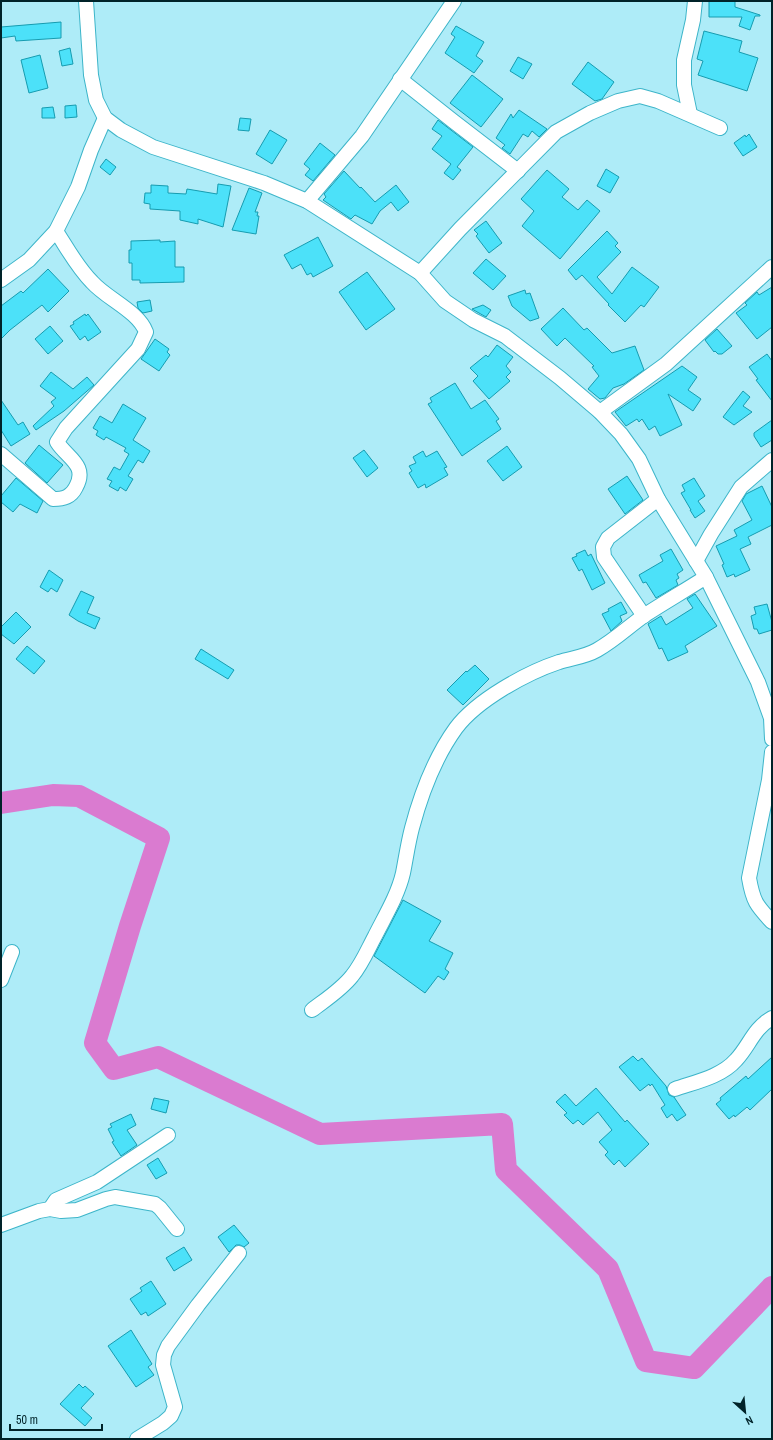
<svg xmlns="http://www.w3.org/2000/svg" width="773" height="1440" font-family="'Archivo Narrow',sans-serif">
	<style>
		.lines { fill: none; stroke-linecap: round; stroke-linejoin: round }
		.river { stroke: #da7bd0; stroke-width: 22 }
		.building { fill: #4ce1f9; stroke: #169cb0 }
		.minor-casing { stroke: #3db5c9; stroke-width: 16 }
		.minor { stroke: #fff; stroke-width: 14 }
	</style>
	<rect width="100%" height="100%" fill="#aeecf8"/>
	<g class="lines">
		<!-- river -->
		<path class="river" d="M1 803 53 795 79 796 159 838 130 926 95 1043 114 1069 158 1057 320 1134 502 1124 506 1170 608 1269 646 1361 694 1368 772 1287"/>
	</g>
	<!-- building -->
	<g class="building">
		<path d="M709 1H735V7L760 15V16H755L750 30 739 26 742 17H709Z"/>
		<path d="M61 22V38L16 41 15 36 1 38V27Z"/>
		<path d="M456 26 484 42 476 56 483 61 474 73 445 53 455 37 451 34Z"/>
		<path d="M704 31 742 41 739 52 758 58 747 91 698 75 703 61 697 59Z"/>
		<path d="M70 48 73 64 62 66 59 51Z"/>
		<path d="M40 55 48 88 29 93 21 60Z"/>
		<path d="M518 57 532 64 523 79 510 71Z"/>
		<path d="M588 62 614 82 602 99 595 101 572 84Z"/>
		<path d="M472 75 503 99 481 127 450 103Z"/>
		<path d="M76 105 77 117 65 118V106Z"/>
		<path d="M53 107 55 118H42V108Z"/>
		<path d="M519 110 547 129 539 137 532 131 528 137 523 134 510 154 502 148 505 145 496 138 511 114 513 118Z"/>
		<path d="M240 118 251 119 249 131 238 130Z"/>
		<path d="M438 120 473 147 457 167 461 170 453 180 444 173 451 164 432 149 442 136 432 129Z"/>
		<path d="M270 130 287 140 272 164 256 154Z"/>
		<path d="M749 134 757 147 743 156 734 143 745 135 746 137Z"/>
		<path d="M320 143 335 155 313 181 305 175 310 169 304 164Z"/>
		<path d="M106 159 116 167 110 175 100 167Z"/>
		<path d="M606 169 619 177 610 193 597 186Z"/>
		<path d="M547 170 569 189 562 197 578 210 587 200 600 211 560 259 522 226 534 211 521 199Z"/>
		<path d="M344 171 360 188 361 187 375 202 396 185 409 202 398 211 391 202 380 211 372 224 355 215 351 219 323 200 326 197 324 194Z"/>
		<path d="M218 184 231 186 223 227 198 219V224L180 220V211L150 209V204L144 203 145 193H151V185L168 186V193L186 194 187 189 217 194Z"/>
		<path d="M249 188 262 193 255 212H258L257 216H259L256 234 232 230Z"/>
		<path d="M486 221 502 243 489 253 476 236 478 234 474 230Z"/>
		<path d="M607 231 618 243 615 246 621 252 597 277 612 294 632 267 659 287 644 307 641 305 625 322 608 305 609 304 582 275 576 280 568 270Z"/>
		<path d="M318 237 333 266 313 277 311 273 307 275 301 264 292 269 284 255Z"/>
		<path d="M160 240V242L175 241V267H184V282L140 283V280H132V263H129V250H131V241Z"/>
		<path d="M486 259 506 276 493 290 473 273Z"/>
		<path d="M48 269 69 291 48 312 42 305 10 330 1 339V306L21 291 23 293Z"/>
		<path d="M367 272 395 309 366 330 339 292Z"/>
		<path d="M772 287V327L757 339 736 313 747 305 745 303 757 292 759 295Z"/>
		<path d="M525 290 526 294 530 293 539 318 530 321 512 306 508 296Z"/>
		<path d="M150 300 152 311 143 313 138 308 137 302Z"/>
		<path d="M483 305 491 310 486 317 472 309Z"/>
		<path d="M563 308 584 330 587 328 612 353 635 346 644 370 624 384 613 388 605 398 600 399 588 389 599 376 592 367 594 366 565 338 557 346 541 329Z"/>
		<path d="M85 314 86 316 88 314 101 332 88 341 85 336 80 340 70 326 74 324 73 322Z"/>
		<path d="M50 326 63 341 48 354 35 339Z"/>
		<path d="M717 329 732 346 722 354H718L715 351 714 352 705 340Z"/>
		<path d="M155 339 169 349 167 352 170 355 159 371 141 359Z"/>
		<path d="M497 345 513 357 506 366 511 372 506 377 510 381 489 399 473 381 478 376 470 368 486 355 488 357Z"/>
		<path d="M767 354 772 361V401L756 380 758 379 749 367Z"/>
		<path d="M682 366 697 377 688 390 701 399 693 411 668 394 682 425 660 436 655 426 649 430 642 419 639 422 637 419 626 426 615 412Z"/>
		<path d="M51 372 73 389 87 377 94 385 64 411 36 430 33 426 54 406 51 402 56 398 40 386Z"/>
		<path d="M455 383 471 409 485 400 499 419 496 421 501 429 462 456 428 404 432 402 430 398Z"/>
		<path d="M743 391 750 397 743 406 752 412 734 425 723 417Z"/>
		<path d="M1 400 18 425 23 422 30 434 11 446 1 430Z"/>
		<path d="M123 404 146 418 133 440 150 451 143 463 138 460 128 476 133 479 126 491 120 487 118 491 109 486 112 481 107 479 114 467 120 470 129 454 124 451 126 448 106 437 104 440 96 435 98 431 93 428 100 416 112 423Z"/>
		<path d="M772 420V440L761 447 754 436V433Z"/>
		<path d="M39 445 63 465 47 483 25 463Z"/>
		<path d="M507 446 522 467 503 481 487 461Z"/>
		<path d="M364 450 378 468 367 477 353 458Z"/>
		<path d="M423 451 426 457 437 451 447 467 444 468 448 475 426 488 425 484 418 488 409 473 412 471 409 466 416 463 413 457Z"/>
		<path d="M627 476 643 500 625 514 608 489Z"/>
		<path d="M16 478 43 501 37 513 20 504 13 512 1 502V496Z"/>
		<path d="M694 478 705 496 698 501 705 511 695 518 690 510H691L681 493 685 491 682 485Z"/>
		<path d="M762 486 772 507V525L748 537 751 544 740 549 750 570 735 577 734 574 727 577 722 565 724 564 716 546 737 536 734 530 752 520 742 501 746 494Z"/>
		<path d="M671 549 683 570 677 574 679 578 676 580 678 585 656 598 646 582 643 583 639 575 663 561 660 555Z"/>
		<path d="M585 550 588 556 591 554 605 583 592 590 582 569 579 571 572 558 577 556 576 554Z"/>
		<path d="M49 570 63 580 57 592 51 588 48 592 40 587Z"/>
		<path d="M81 591 94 597 87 613 100 618 95 629 78 621 69 615Z"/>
		<path d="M695 594 717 626 685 646 688 652 668 661 662 648 659 649 648 624 661 616 666 625 693 608 687 599Z"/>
		<path d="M621 602 627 613 620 616 622 621 611 631 602 614 609 611 608 609Z"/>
		<path d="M767 604 772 622V630L759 634 757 629H754L751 616 756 614 754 607Z"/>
		<path d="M16 612 31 627 14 644 1 634V627Z"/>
		<path d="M27 646 45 661 34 674 16 659Z"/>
		<path d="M201 649 234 670 228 679 195 659Z"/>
		<path d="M475 665 489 679 463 705 447 690 466 671 467 672Z"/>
		<path d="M403 900 441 921 429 941 453 953 445 969 449 972 444 980 438 976 425 993 374 956Z"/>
		<path d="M633 1056 638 1061 642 1058 666 1086 669 1095 674 1097 686 1115 677 1121 672 1114 667 1118 661 1108 665 1105 652 1084 650 1086 649 1084 640 1091 619 1067Z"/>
		<path d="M772 1057V1089L750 1110 747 1107 735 1117 734 1115 729 1119 716 1104 721 1100 720 1098 746 1076 748 1079Z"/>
		<path d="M596 1088 625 1122 627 1120 649 1144 625 1167 619 1160 614 1165 605 1155 608 1152 599 1142 612 1130 598 1112 583 1125 578 1120 573 1124 564 1115 567 1113 556 1102 565 1094 576 1106Z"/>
		<path d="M154 1098 169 1101 166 1113 151 1109Z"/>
		<path d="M131 1114 136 1125 127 1130 137 1145 121 1156 112 1142 114 1141 108 1129 112 1127 110 1124Z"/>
		<path d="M158 1158 167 1173 156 1179 147 1165Z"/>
		<path d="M234 1225 249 1243 244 1247 240 1245H236L229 1252 218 1237Z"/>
		<path d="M184 1247 192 1260 174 1271 166 1258Z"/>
		<path d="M151 1281 166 1304 148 1316 146 1312 141 1315 130 1299 142 1291 140 1288Z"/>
		<path d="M131 1330 152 1364 148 1367 154 1375 136 1387 108 1346Z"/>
		<path d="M79 1384 83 1388 85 1386 94 1394 81 1408 92 1418 85 1426 60 1404Z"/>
	</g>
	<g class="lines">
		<defs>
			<g id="minor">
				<path d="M86 1 91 75 96 100 105 118 121 130 153 147 264 183 307 201 420 273 445 301 473 320 505 336 560 378 600 412 621 434 639 459 658 499 706 577 758 682 771 718 772 739"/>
				<path d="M400 79 453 121 518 171"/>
				<path d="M690 114 684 85V60L693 20 695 1"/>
				<path d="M307 201 362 136 454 1"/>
				<path d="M420 273 460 229 556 132 590 113 618 101 640 96 658 101 720 128"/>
				<path d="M1 280 29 260 56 231 78 187 91 150 105 118"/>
				<path d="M600 412 666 364 772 267"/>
				<path d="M1 454 53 499C64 499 71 497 76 487 88 465 67 458 57 442L66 428 138 349 146 332C138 311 107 299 92 282 77 267 67 248 56 231"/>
				<path d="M696 561 711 534 741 487 772 460"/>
				<path d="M644 616 604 557 603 547 608 538 658 499"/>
				<path d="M772 752 769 780 749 878C753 901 756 905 772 922"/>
				<path d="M1 980 12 952"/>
				<path d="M312 1010C325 1000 341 990 352 976 362 964 368 949 375 936 385 916 398 895 403 873 406 858 408 843 412 828 421 794 435 757 456 728 477 700 526 673 559 662 572 658 585 657 597 650 615 640 629 626 645 615 665 602 686 590 706 577"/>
				<path d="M675 1089C695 1082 721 1077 736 1060 750 1045 753 1029 772 1018"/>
				<path d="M50 1209 56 1200 97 1182 168 1135"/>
				<path d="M1 1225 39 1211 50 1209 61 1211 77 1210 106 1199 115 1197 155 1204 160 1208 177 1229"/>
				<path d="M137 1439 163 1423 171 1416 175 1407 163 1365 164 1355 168 1346 198 1305 239 1253"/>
			</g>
		</defs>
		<!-- minor casing -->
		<use href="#minor" class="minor-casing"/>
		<!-- minor -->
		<use href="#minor" class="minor"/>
	</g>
	<!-- border -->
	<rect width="773" height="1440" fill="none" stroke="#002329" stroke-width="4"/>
	<!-- north arrow -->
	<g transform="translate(745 1412) rotate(153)" stroke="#aeecf8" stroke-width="3" paint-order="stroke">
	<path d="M0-3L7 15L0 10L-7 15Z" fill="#002329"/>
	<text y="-6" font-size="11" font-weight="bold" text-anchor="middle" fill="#002329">N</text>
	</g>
	<!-- scale -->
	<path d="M10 1424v6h92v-6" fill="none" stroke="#002329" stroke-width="2"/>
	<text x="16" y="1424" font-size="12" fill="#002329" stroke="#aeecf8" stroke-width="3" paint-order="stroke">50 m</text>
</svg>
